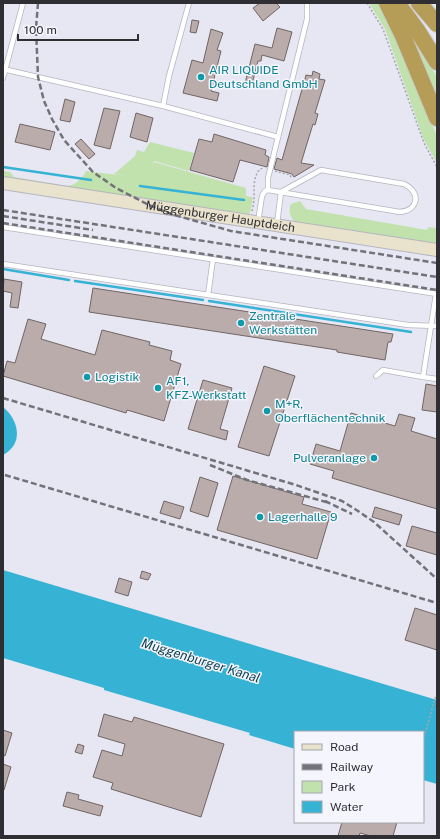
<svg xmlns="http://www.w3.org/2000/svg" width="440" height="839" font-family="'Public Sans',sans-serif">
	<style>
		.green { fill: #c1e2ad }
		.water { fill: #36b3d4 }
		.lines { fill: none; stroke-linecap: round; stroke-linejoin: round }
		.stream { stroke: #36b3d4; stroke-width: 2.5 }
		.building { fill: #b9acab; stroke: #716564 }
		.lane-casing { stroke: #b5b5c0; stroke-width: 6 }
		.secondary-casing { stroke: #b5b5c0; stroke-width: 14 }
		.highway-casing { stroke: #c9c9ca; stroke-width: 18 }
		.path { stroke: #a6a6af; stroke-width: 1.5; stroke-dasharray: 2 2; stroke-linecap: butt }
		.lane { stroke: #fff; stroke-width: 4.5 }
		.secondary { stroke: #e9e2cd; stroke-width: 12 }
		.highway { stroke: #b59d57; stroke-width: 16 }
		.rail { stroke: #727279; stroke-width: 2.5; stroke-dasharray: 6 3; stroke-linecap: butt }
		.culture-dot { fill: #0f9aa8; stroke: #f5f5fe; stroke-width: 1.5 }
		.labels { text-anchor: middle; stroke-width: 3; stroke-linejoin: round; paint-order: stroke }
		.culture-label { font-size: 12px; fill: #0d838f; stroke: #f5f5fe; text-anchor: start }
		.street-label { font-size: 12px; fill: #2f2f33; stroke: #f5f5fe }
		.water-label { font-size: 13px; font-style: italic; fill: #083f4d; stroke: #f5f5fe }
	</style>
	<rect width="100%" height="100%" fill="#e7e7f3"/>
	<!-- green -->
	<g class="green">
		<path d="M369 3H380L395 34 416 87 437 136V163L424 140 385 29Z"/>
		<path d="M405 23 437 77V107Z"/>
		<path d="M150 142 194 153 189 171 154 161 150 179 154 162 246 188V196L252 197 253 199 250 213 244 215 3 177V171L10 172 14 177 67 186C76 185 82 179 86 171L127 176 114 174 135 156 137 150 144 152Z"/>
		<path d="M300 201 306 209 427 230 428 227 437 228V245L295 222C290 217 288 211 291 204Z"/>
	</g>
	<!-- water -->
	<g class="water">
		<path d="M3 407C19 420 24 444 3 455Z"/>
		<path d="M3 570 437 700V784L423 780V732H295V749L249 735 250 733 104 690V688L3 658Z"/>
	</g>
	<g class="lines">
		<!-- stream -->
		<g class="stream">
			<path d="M3 167 91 180"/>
			<path d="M140 186 244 200"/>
			<path d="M3 269 69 280"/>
			<path d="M75 281 203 300"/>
			<path d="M209 301 411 332"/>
		</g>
	</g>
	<!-- building -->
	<g class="building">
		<path d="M260 3H276L280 7 263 21 253 8Z"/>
		<path d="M192 20 199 21 196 33 190 32Z"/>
		<path d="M277 28 292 32 284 61 262 55 261 61H258L251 88 244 87 255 44 272 48Z"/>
		<path d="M211 29 223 33 217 50 221 51 211 91 219 93 217 101 183 93 192 60 203 63Z"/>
		<path d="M313 71 320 74 319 79 325 80 315 113 318 114 315 125 313 124 301 163 314 165 294 177 292 174 274 169 277 158 282 160 306 75 312 76Z"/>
		<path d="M65 99 75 102 70 122 60 120Z"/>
		<path d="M104 108 120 111 110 149 94 145Z"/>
		<path d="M136 113 153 118 147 142 130 137Z"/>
		<path d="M20 124 55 132 50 150 15 142Z"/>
		<path d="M214 134 266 150 265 155 269 157 267 167 240 160 233 182 190 170 199 139 212 142Z"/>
		<path d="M81 139 95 154 89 159 75 144Z"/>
		<path d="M4 279 22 282 18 308 10 307 12 293 3 291Z"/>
		<path d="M93 288 393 334 391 342H388L385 360 337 352V350L89 312Z"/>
		<path d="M28 319 46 324 41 339 95 355 102 330 150 342 149 345 172 351 170 360 181 364 164 421 127 410 126 413 3 376 7 361 15 363Z"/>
		<path d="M264 366 295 376 269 456 238 447Z"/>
		<path d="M203 380 232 388 220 429 228 431 226 440 188 429Z"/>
		<path d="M426 384 437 386V412L422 410Z"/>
		<path d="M351 413 395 426 399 414 415 418 411 431 437 439V509L332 478 334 471 310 464 316 444 340 451Z"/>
		<path d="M233 476 304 497 302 504 331 512 317 559 217 530Z"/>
		<path d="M200 477 218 483 208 517 190 511Z"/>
		<path d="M164 501 184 507 180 519 160 513Z"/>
		<path d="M375 507 402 515 399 525 372 517Z"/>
		<path d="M412 526 437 533V555L406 546Z"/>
		<path d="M142 571 151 574 148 580 140 578Z"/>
		<path d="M119 578 132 582 128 596 115 592Z"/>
		<path d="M415 608 437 615V650L405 640Z"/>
		<path d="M104 714 132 722 134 717 224 744 201 817 111 789 113 783 93 777 102 750 122 756 125 744 98 736Z"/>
		<path d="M3 730 12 733 5 756 3 755Z"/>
		<path d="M78 744 84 746 82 754 75 752Z"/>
		<path d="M3 764 11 767 4 790 3 789Z"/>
		<path d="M67 792 79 795 78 799 103 806 100 816 63 806Z"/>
		<path d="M342 822H397L393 836H371L360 833 359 836H338Z"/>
	</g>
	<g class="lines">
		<defs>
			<g id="lane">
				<path d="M3 69 163 106 278 137"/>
				<path d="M3 78 23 3"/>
				<path d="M163 106 169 76 189 3"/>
				<path d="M268 190V178L307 19V3"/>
				<path d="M258 222 262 196 265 191 268 190 400 212C419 210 421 192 404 184L321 170 281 192"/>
				<path d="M277 224 281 192"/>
				<path d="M3 227 437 294"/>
				<path d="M3 264 408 325 437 326"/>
				<path d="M208 295 213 259"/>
				<path d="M376 376 383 370 423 377 436 294"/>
				<path d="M423 377 437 379"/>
			</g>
			<g id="secondary">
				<path id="s1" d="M3 183 437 250"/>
			</g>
			<g id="highway">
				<path d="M387 3 403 36 437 118"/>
				<path d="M397 3 417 30 437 62"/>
				<path d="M419 3 437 24"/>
			</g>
		</defs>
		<!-- lane casing -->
		<use href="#lane" class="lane-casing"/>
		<!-- secondary casing -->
		<use href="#secondary" class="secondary-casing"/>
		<!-- highway casing -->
		<use href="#highway" class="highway-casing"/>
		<!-- path -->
		<g class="path">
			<path d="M367 3 383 29 424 143 437 167"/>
			<path d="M275 171 290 175 292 179"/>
			<path d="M252 211C253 207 254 202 254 198 254 188 253 177 260 169L264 168"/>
			<path d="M423 741 435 698 437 697"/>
		</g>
		<!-- lane -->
		<use href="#lane" class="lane"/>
		<!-- secondary -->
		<use href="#secondary" class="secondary"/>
		<!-- highway -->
		<use href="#highway" class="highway"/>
		<!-- rail -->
		<g class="rail">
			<path d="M38 3 36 28 38 77 44 101 52 119 64 140 93 172 116 188 149 205 171 214 231 231 437 263"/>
			<path d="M3 210 437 277"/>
			<path d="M3 216 93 230"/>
			<path d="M3 223 437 290"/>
			<path d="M3 398 296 485 342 501 358 511 374 522 437 579"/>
			<path d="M210 465 247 480 330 503"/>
			<path d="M5 475 437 603"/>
			<path d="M325 501 352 514"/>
		</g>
	</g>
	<!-- markers -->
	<g class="culture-dot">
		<circle cx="201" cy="77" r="4"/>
		<circle cx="241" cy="323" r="4"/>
		<circle cx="87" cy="377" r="4"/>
		<circle cx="158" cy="388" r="4"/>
		<circle cx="267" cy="411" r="4"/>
		<circle cx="374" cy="458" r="4"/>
		<circle cx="260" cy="517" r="4"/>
	</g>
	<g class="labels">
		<!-- culture labels -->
		<g class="culture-label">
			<text x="209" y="74">AIR LIQUIDE<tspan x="209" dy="14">Deutschland GmbH</tspan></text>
			<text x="249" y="320">Zentrale<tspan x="249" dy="14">Werkstätten</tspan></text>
			<text x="95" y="381">Logistik</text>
			<text x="166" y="385">AF1,<tspan x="166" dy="14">KFZ-Werkstatt</tspan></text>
			<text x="275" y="408">M+R,<tspan x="275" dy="14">Oberflächentechnik</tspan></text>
			<text x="366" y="462" text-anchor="end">Pulveranlage</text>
			<text x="268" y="521">Lagerhalle 9</text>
		</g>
		<!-- street labels -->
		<g class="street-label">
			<text dy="4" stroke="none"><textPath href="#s1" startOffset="220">Müggenburger Hauptdeich</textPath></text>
		</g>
		<!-- water labels -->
		<g class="water-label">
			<text transform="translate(201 660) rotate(17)" y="5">Müggenburger Kanal</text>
		</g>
	</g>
	<!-- border -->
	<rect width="440" height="839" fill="none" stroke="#2f2f33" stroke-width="8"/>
	<!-- legend -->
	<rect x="294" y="731" width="130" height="92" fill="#f5f5fe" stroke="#a6a6ad"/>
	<rect x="302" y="744" width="20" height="6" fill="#e9e2cd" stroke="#a6a6ad"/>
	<text x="330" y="751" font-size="12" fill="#2f2f33">Road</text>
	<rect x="302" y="764" width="20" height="6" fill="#727279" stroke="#a6a6ad"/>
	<text x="330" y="771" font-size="12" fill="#2f2f33">Railway</text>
	<rect x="302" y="781" width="20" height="12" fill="#c1e2ad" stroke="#a6a6ad"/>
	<text x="330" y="791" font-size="12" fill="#2f2f33">Park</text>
	<rect x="302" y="801" width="20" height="12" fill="#36b3d4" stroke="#a6a6ad"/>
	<text x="330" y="811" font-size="12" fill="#2f2f33">Water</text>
	<!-- scale -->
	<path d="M18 34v6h120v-6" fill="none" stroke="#2f2f33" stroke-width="2"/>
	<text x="24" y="34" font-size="12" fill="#2f2f33" stroke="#f5f5fe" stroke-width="3" paint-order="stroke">100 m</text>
</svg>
